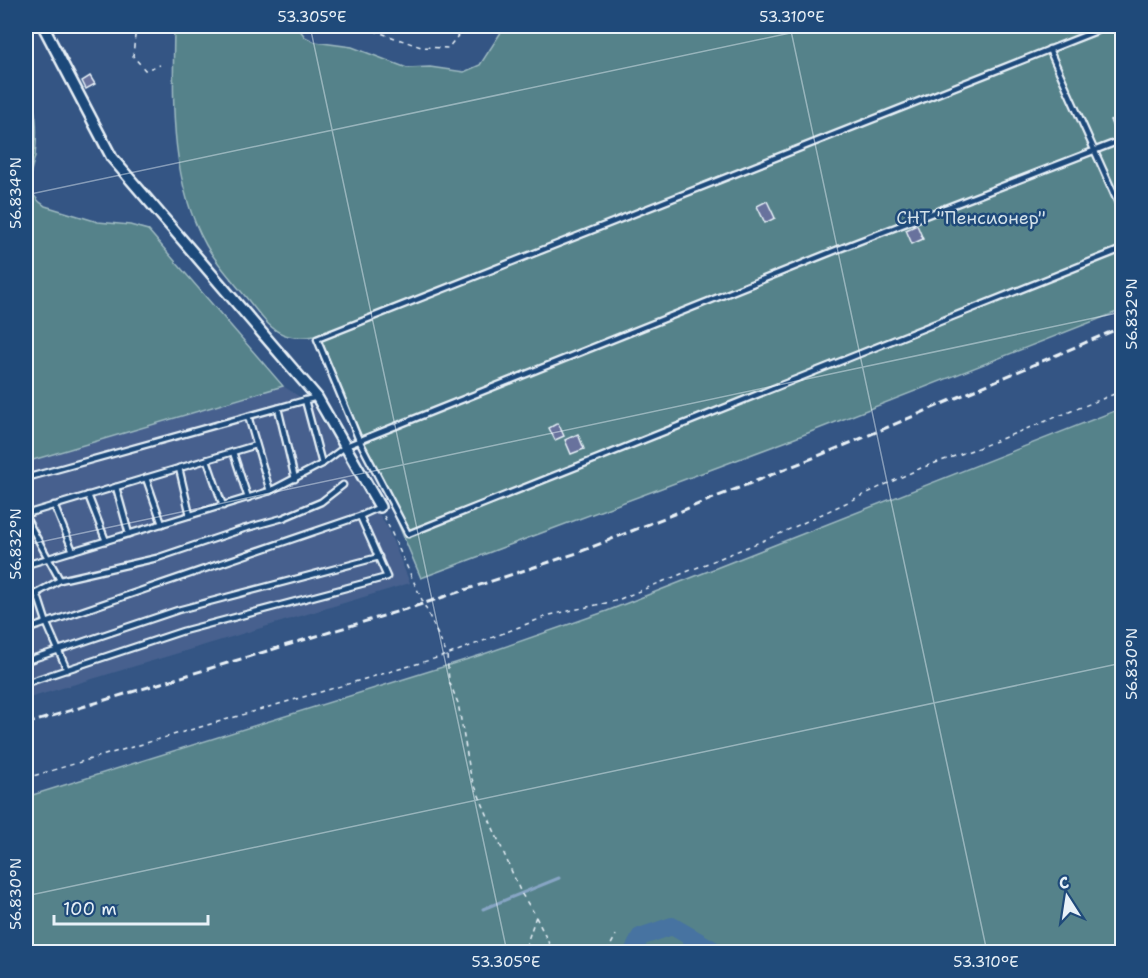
<svg xmlns="http://www.w3.org/2000/svg" width="1148" height="978" font-family="'Shantell Sans',sans-serif">
	<style>
		.built { fill: #46618e }
		.green { fill: #55828a; stroke: #9ebac1; stroke-width: 1.5 }
		.lines { fill: none; stroke-linecap: round; stroke-linejoin: round }
		.stream { stroke: #87a5c4; stroke-width: 3 }
		.river { stroke: #4673a1; stroke-width: 18 }
		.building { fill: #67729d; stroke: #e8f1f8; stroke-width: 1.5 }
		.lane-casing { stroke: #e8f1f8; stroke-width: 9 }
		.street-casing { stroke: #e8f1f8; stroke-width: 14 }
		.path { stroke: #e8f1f8; stroke-width: 1.5; stroke-dasharray: 4.5 4.5; stroke-linecap: butt }
		.lane { stroke: #1f4a7a; stroke-width: 4.5 }
		.street { stroke: #1f4a7a; stroke-width: 9 }
		.rail { stroke: #e8f1f8; stroke-width: 3; stroke-dasharray: 9 4.5; stroke-linecap: butt }
		.ticks { fill: none; stroke: #e8f1f8; stroke-width: 1.5; stroke-opacity: 0.45 }
		.labels { text-anchor: middle; stroke-width: 5; stroke-linejoin: round; paint-order: stroke }
		.park-label { font-size: 18px; fill: #d2e0e8; stroke: #1f4a7a }
		.neatline { fill: none; stroke: #e8f1f8; stroke-width: 2 }
		.ticks-label { font-size: 15px; text-anchor: middle; fill: #e8f1f8 }
	</style>
	<rect width="100%" height="100%" fill="#345584"/>
	<filter id="ink" filterUnits="userSpaceOnUse"><feTurbulence type="fractalNoise" baseFrequency=".0167" numOctaves="2"/><feDisplacementMap in="SourceGraphic" scale="12" xChannelSelector="R" yChannelSelector="G"/><feConvolveMatrix kernelMatrix="1 2 1 2 8 2 1 2 1" color-interpolation-filters="sRGB"/></filter>
	<g filter="url(#ink)">
		<!-- built -->
		<path class="built" d="M283 386 312 405 387 527 410 583 26 699V462Z"/>
		<!-- green -->
		<g class="green">
			<path d="M174 26H297L305 37 315 42 352 47 407 68 430 67 464 72 480 65 505 26H1122V310L790 440 421 578 319 335C278 344 269 326 245 296 232 280 217 264 206 245 169 179 173 99 174 26Z"/>
			<path d="M26 92C39 106 37 138 35 156 33 164 29 175 30 183 31 193 37 201 45 206L98 222 130 225 148 230 283 386 26 462Z"/>
			<path d="M1122 408V952H670L664 950 662 952H26V797L481 655 607 611Z"/>
		</g>
		<g class="lines">
			<!-- stream -->
			<path class="stream" d="M483 909 559 878"/>
			<!-- river -->
			<path class="river" d="M633 952 640 937 672 926 717 952"/>
		</g>
		<!-- building -->
		<g class="building">
			<path d="M90 76 95 84 86 89 82 81Z"/>
			<path d="M1118 117 1122 132 1116 135 1110 120Z"/>
			<path d="M767 201 775 218 765 223 757 206Z"/>
			<path d="M917 225 923 239 912 244 906 230Z"/>
			<path d="M558 423 564 436 555 440 549 428Z"/>
			<path d="M578 434 584 449 571 454 565 440Z"/>
		</g>
		<g class="lines">
			<defs>
				<g id="lane">
					<path d="M1109 26 317 339 359 440 408 534 1122 249"/>
					<path d="M1049 49 1122 212"/>
					<path d="M305 400 322 464"/>
					<path d="M278 408 295 479"/>
					<path d="M248 416 270 491"/>
					<path d="M233 452 248 498"/>
					<path d="M207 460 223 506"/>
					<path d="M179 468 190 515"/>
					<path d="M26 478 317 397"/>
					<path d="M146 478 162 524"/>
					<path d="M116 487 129 534"/>
					<path d="M88 495 106 541"/>
					<path d="M54 505 73 551"/>
					<path d="M26 514 256 445"/>
					<path d="M26 518 60 580"/>
					<path d="M26 565 270 491 322 464 346 446 839 249 1122 140"/>
					<path d="M37 593 47 624 67 670"/>
					<path d="M26 597 37 593 60 580 157 558 243 529 283 518 321 502 343 485"/>
					<path d="M26 630 360 516 380 507"/>
					<path d="M26 661 178 610 379 557"/>
					<path d="M26 683 183 631 387 577 360 516"/>
				</g>
				<path id="street" d="M43 26 112 158 317 397 380 507"/>
			</defs>
			<!-- lane casing -->
			<use href="#lane" class="lane-casing"/>
			<!-- street casing -->
			<use href="#street" class="street-casing"/>
			<!-- path -->
			<g class="path">
				<path d="M136 26 133 56 145 70 160 65"/>
				<path d="M366 26 372 30 421 47 448 48 465 27"/>
				<path d="M384 516 447 655 449 681 458 703 471 777 521 893 536 916 527 943 530 952"/>
				<path d="M26 778 447 655 550 615 615 601 777 535 921 468 978 448 1122 391"/>
				<path d="M536 917 553 952"/>
				<path d="M607 952 616 935"/>
			</g>
			<!-- lane -->
			<use href="#lane" class="lane"/>
			<!-- street -->
			<use href="#street" class="street"/>
			<!-- rail -->
			<path class="rail" d="M26 724 416 606 577 553 860 439 1122 327"/>
		</g>
	</g>
	<!-- ticks -->
	<path class="ticks" d="M310 26 507 952M790 26 987 952M26 195 823 26M26 545 1122 312M26 896 1122 663M26 945 27 952"/>
	<g class="labels">
		<!-- park labels -->
		<g class="park-label">
			<text x="971" y="224">СНТ "Пенсионер"</text>
		</g>
	</g>
	<!-- margin -->
	<rect width="1148" height="978" fill="none" stroke="#1f4a7a" stroke-width="66"/>
	<!-- north arrow -->
	<g transform="translate(1067 897) rotate(348)" stroke="#1f4a7a" stroke-width="4.5" paint-order="stroke">
	<path d="M0-4.5L10 22L0 15L-10 22Z" fill="#e8f1f8"/>
	<text y="-9" font-size="16" font-weight="bold" text-anchor="middle" fill="#e8f1f8">С</text>
	</g>
	<!-- scale -->
	<path d="M54 915v9h154v-9" fill="none" stroke="#e8f1f8" stroke-width="3"/>
	<text x="63" y="915" font-size="18" fill="#e8f1f8" stroke="#1f4a7a" stroke-width="4.5" paint-order="stroke">100 m</text>
	<rect x="33" y="33" width="1082" height="912" class="neatline"/>
	<g class="ticks-label">
		<text x="312" y="22">53.305°E</text>
		<text x="792" y="22">53.310°E</text>
		<text transform="translate(16 193) rotate(-90)" y="5">56.834°N</text>
		<text transform="translate(1132 314) rotate(-90)" y="5">56.832°N</text>
		<text transform="translate(16 544) rotate(-90)" y="5">56.832°N</text>
		<text transform="translate(1132 664) rotate(-90)" y="5">56.830°N</text>
		<text transform="translate(16 894) rotate(-90)" y="5">56.830°N</text>
		<text x="506" y="967">53.305°E</text>
		<text x="986" y="967">53.310°E</text>
	</g>
</svg>
